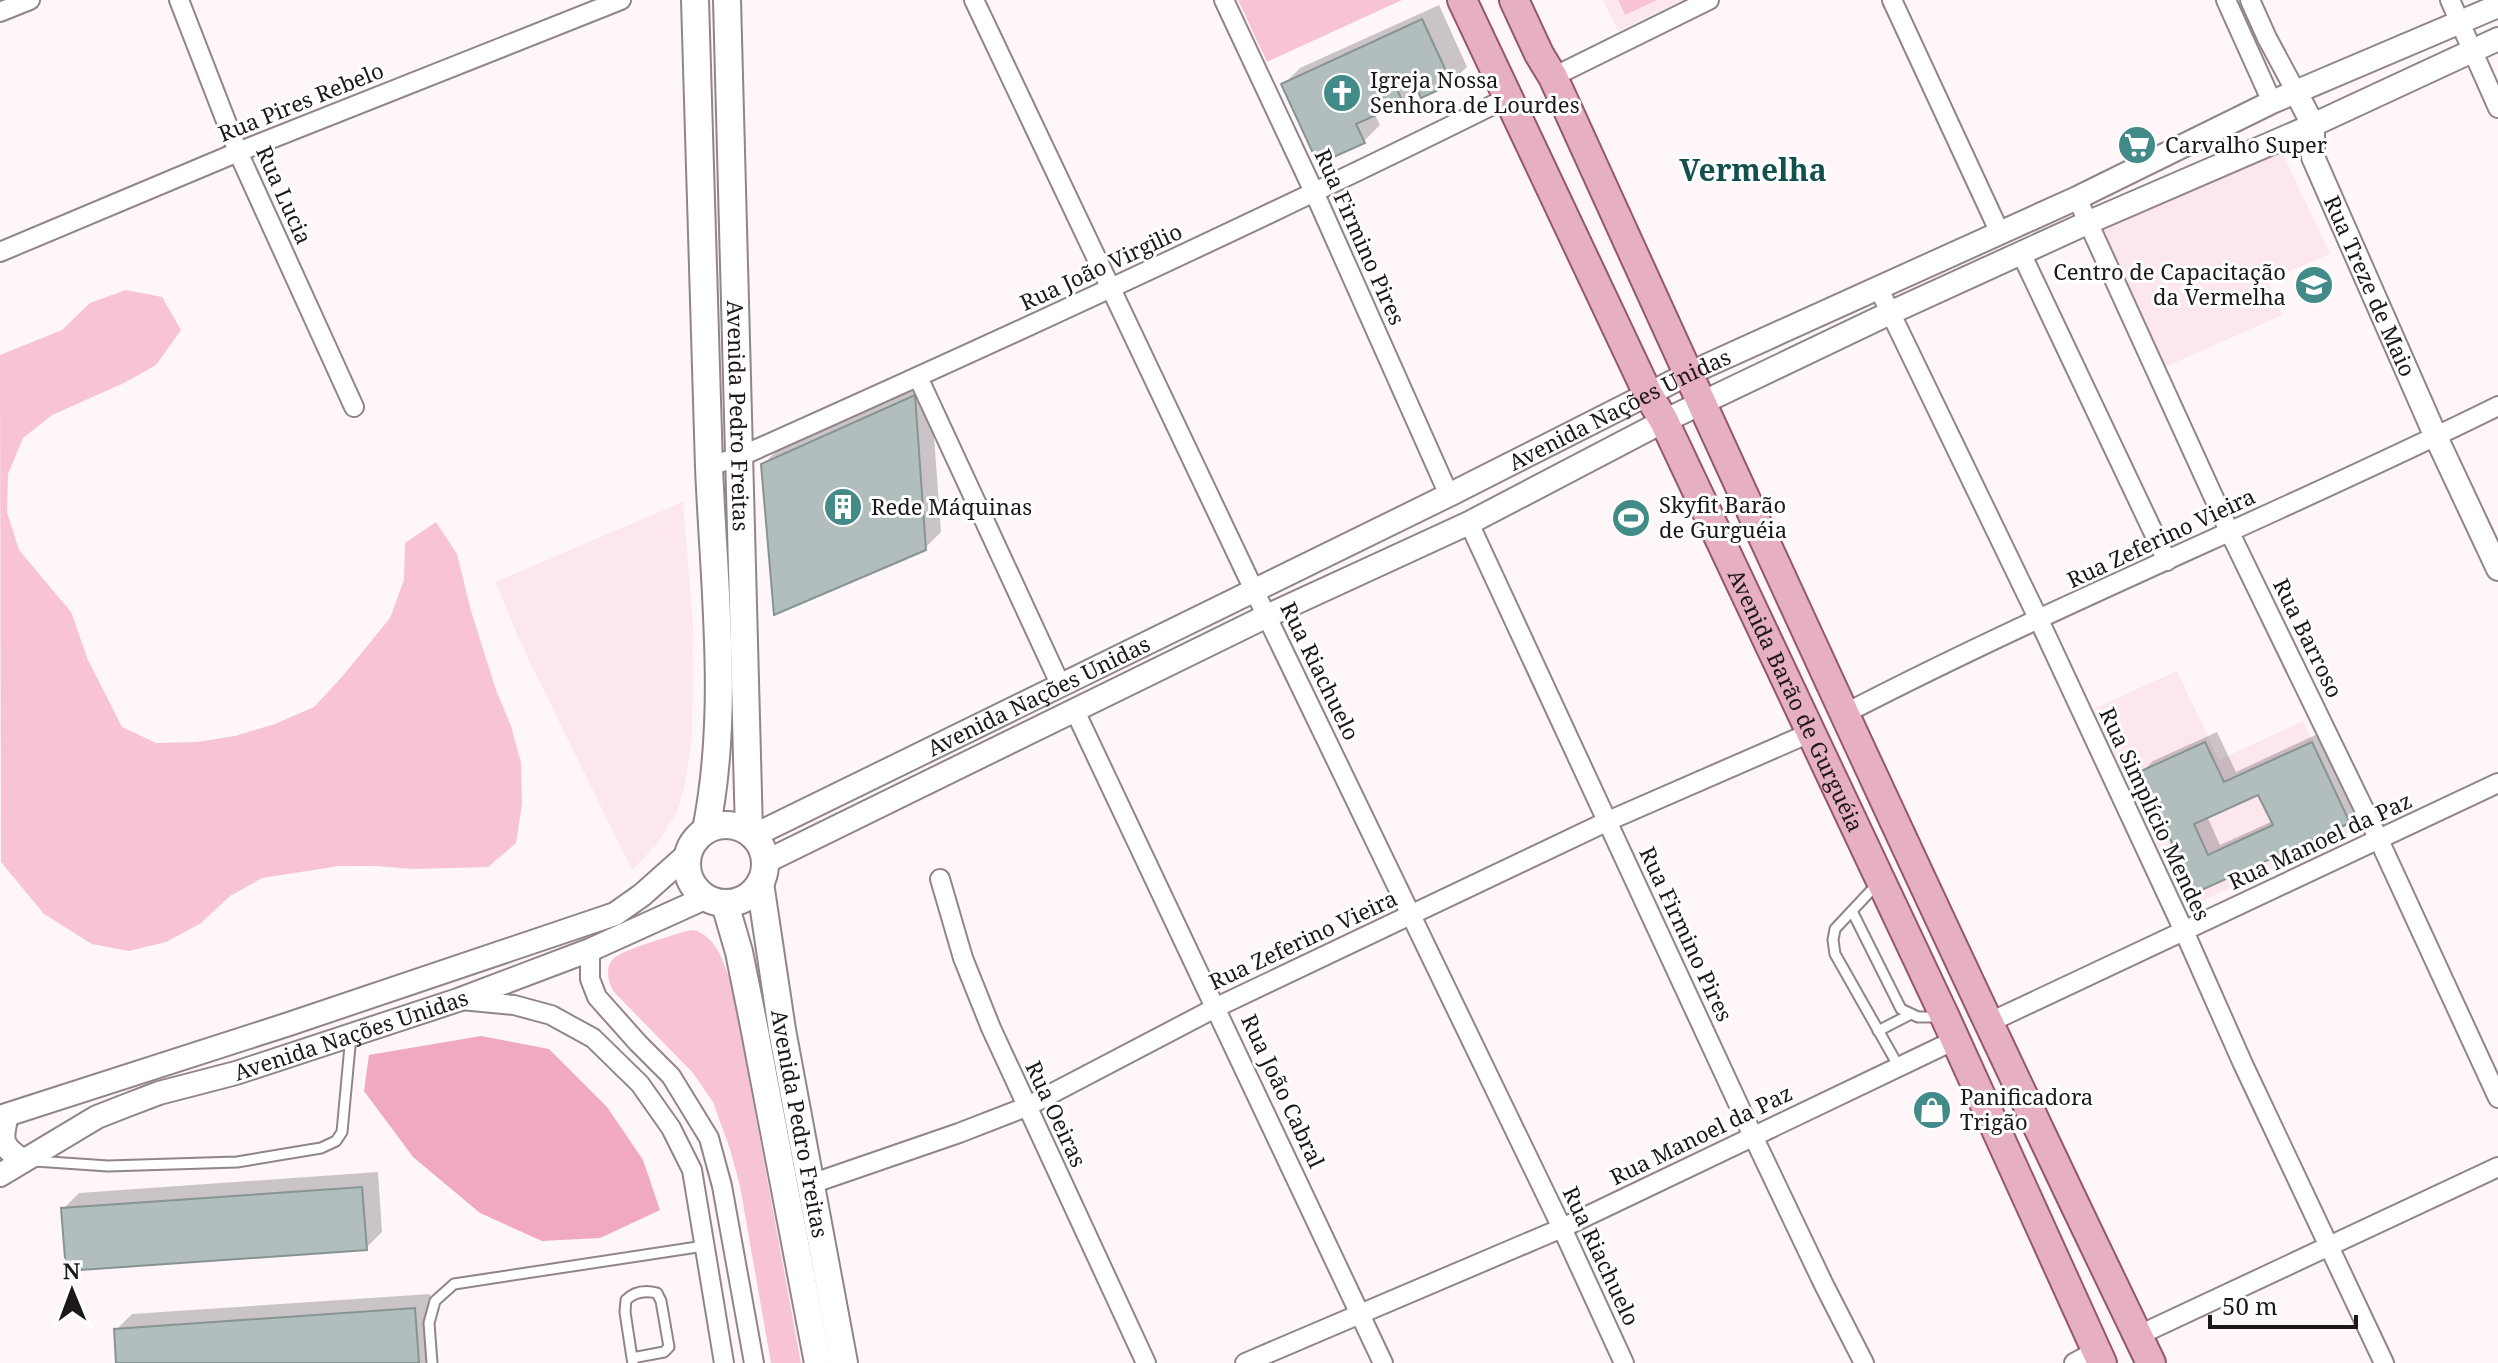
<svg xmlns="http://www.w3.org/2000/svg" width="2498" height="1363" font-family="'Noto Serif',serif">
	<style>
		.built { fill: #fce7ed }
		.green { fill: #f8c3d3 }
		.water { fill: #f1a9c1 }
		.shadow { fill: #0003; fill-rule: evenodd }
		.building { fill: #b1bebd; stroke: #879493; stroke-width: 2; fill-rule: evenodd }
		.lines { fill: none; stroke-linecap: round; stroke-linejoin: round }
		.service-casing { stroke: #918589; stroke-width: 13 }
		.minor-casing { stroke: #918589; stroke-width: 22 }
		.tertiary-casing { stroke: #918589; stroke-width: 26 }
		.secondary-casing { stroke: #918589; stroke-width: 30 }
		.primary-casing { stroke: #94576c; stroke-width: 32 }
		.service { stroke: #fff; stroke-width: 9 }
		.minor { stroke: #fff; stroke-width: 18 }
		.tertiary { stroke: #fff; stroke-width: 22 }
		.secondary { stroke: #fff; stroke-width: 26 }
		.primary { stroke: #e6afc2; stroke-width: 28 }
		.labels { text-anchor: middle; stroke-width: 6; stroke-linejoin: round; paint-order: stroke }
		.poi-label { font-size: 22px; fill: #1c1718; stroke: #fff; text-anchor: start }
		.street-label { font-size: 22px; fill: #1c1718; stroke: #fff }
		.district-label { font-size: 30px; font-weight: bold; fill: #12504f; stroke: #fff }
	</style>
	<rect width="100%" height="100%" fill="#fef6f8"/>
	<!-- built -->
	<g class="built">
		<path d="M1603 0H1683L1618 31Z"/>
		<path d="M2282 152 2330 254 2267 280 2282 315 2165 367 2099 231Z"/>
		<path d="M683 502 693 624 692 737 685 784 678 810 656 845 632 870 524 650 495 582Z"/>
		<path d="M2177 671 2219 760 2303 721 2355 830 2187 908 2093 709Z"/>
	</g>
	<!-- green -->
	<g class="green">
		<path d="M1238 0H1402L1267 62Z"/>
		<path d="M1618 0H1657L1625 15Z"/>
		<path d="M126 290 162 297 181 330 156 365 124 383 52 415 23 438 8 474 7 512 19 550 71 612 88 660 122 727 156 743 197 742 235 736 275 724 314 707 341 678 390 618 404 580 405 543 436 522 457 554 471 611 496 690 511 726 521 763 522 804 516 843 488 867 413 869 376 866H339L262 878 230 896 201 923 166 942 129 951 92 944 44 914 1 862 0 355 62 330 90 303Z"/>
		<path d="M694 930C717 937 723 962 731 982L801 1363H771L740 1186 730 1149 713 1102 693 1073 614 992C607 981 604 964 617 956 632 947 668 937 686 931Z"/>
	</g>
	<!-- water -->
	<path class="water" d="M481 1036 549 1049 607 1107 643 1160 660 1210 600 1238 542 1241 480 1213 413 1157 364 1091 369 1055Z"/>
	<!-- shadow -->
	<g class="shadow">
		<path d="M1439 5 1467 67 1451 82 1417 86 1402 101 1374 113 1380 125 1364 141 1284 84 1300 68Z"/>
		<path d="M930 381 941 532 924 549 763 465 779 448Z"/>
		<path d="M2324 731 2360 809 2349 821 2196 891 2141 773 2153 761 2217 732 2236 772ZM2259 792 2273 821 2220 845 2207 816Z"/>
		<path d="M378 1172 382 1232 366 1248 63 1209 79 1193Z"/>
		<path d="M430 1294 434 1354 426 1363H118L116 1330 132 1314Z"/>
	</g>
	<!-- building -->
	<g class="building">
		<path d="M1422 19 1452 84 1421 98 1412 79 1396 87 1403 103 1356 124 1365 143 1318 164 1281 84Z"/>
		<path d="M915 395 926 550 774 615 761 464Z"/>
		<path d="M2205 742 2224 782 2312 742 2350 823 2195 893 2139 772ZM2258 795 2273 825 2208 855 2194 824Z"/>
		<path d="M362 1187 367 1250 66 1271 61 1208Z"/>
		<path d="M415 1308 419 1363H116L114 1329Z"/>
	</g>
	<g class="lines">
		<defs>
			<g id="service">
				<path d="M1879 882 1835 929 1833 940 1835 954 1899 1067"/>
				<path d="M1852 911 1901 1009 1918 1017H1942"/>
				<path d="M1878 1031 1909 1015"/>
				<path d="M35 1161 108 1166 237 1162 321 1148 336 1141 342 1132 351 1035"/>
				<path d="M632 1358 664 1352 669 1347 661 1301 657 1293C645 1290 634 1292 626 1300L625 1312 632 1358 633 1363"/>
				<path d="M432 1363 429 1323 435 1301 454 1284 704 1246"/>
			</g>
			<g id="minor">
				<path d="M179 0 238 152 354 407"/>
				<path d="M974 0 1254 590 1562 1228 1624 1363"/>
				<path d="M1224 0 1315 194 1449 495"/>
				<path d="M1892 0 2000 233"/>
				<path d="M2226 0 2272 102"/>
				<path d="M2250 0 2267 38 2296 92"/>
				<path d="M2450 0 2498 108"/>
				<path d="M0 12 30 0"/>
				<path d="M1553 77 1709 0"/>
				<path d="M2077 198 2230 533 2379 840 2498 1098"/>
				<path d="M0 252 238 152 621 0"/>
				<path d="M2021 253 2167 561"/>
				<path d="M1878 287 2039 620 2184 931 2243 1064 2384 1363"/>
				<path d="M918 377 1061 686"/>
				<path d="M709 466 739 457C997 342 1254 224 1507 98"/>
				<path d="M1469 523 1753 1136 1824 1285 1864 1363"/>
				<path d="M1075 711 1383 1363"/>
				<path d="M1844 714C2058 603 2282 513 2498 406"/>
				<path d="M940 879 963 958 991 1028 1146 1363"/>
				<path d="M590 950V979L597 997 638 1043 671 1076 709 1138 722 1186 754 1363"/>
				<path d="M461 1000 514 1005 551 1015 593 1038 640 1084 671 1128 692 1170 724 1363"/>
				<path d="M1988 1023 2498 783"/>
				<path d="M811 1184 959 1133 1026 1107 1217 1007 1608 821 1812 732"/>
				<path d="M2137 1336 2498 1167"/>
				<path d="M1245 1363 1562 1228 1955 1040"/>
				<path d="M2074 1363 2096 1351"/>
			</g>
			<g id="tertiary">
				<path id="s1" d="M2296 92 2313 125V157L2436 437 2498 569"/>
				<path id="s2" d="M753 836 1449 495 1688 374 2077 198 2272 102 2498 6"/>
				<path d="M765 862 1267 616 1469 523 1664 421 1892 312 2087 223 2302 130 2498 39"/>
				<path d="M7 1115C1 1140 0 1145 22 1160"/>
				<path d="M0 1117 289 1024 615 914 642 895 688 854"/>
				<path id="s3" d="M0 1175 97 1117 125 1106 159 1093 236 1073 458 1000 590 950 707 897"/>
			</g>
			<g id="secondary">
				<path d="M695 0C700 156 704 312 709 467 714 588 730 711 706 830"/>
				<path id="s4" d="M727 0 749 832"/>
				<circle cx="726" cy="864" r="39"/>
				<path id="s5" d="M760 883 782 1030 844 1363"/>
				<path d="M725 904 739 952 753 1021 818 1363"/>
			</g>
			<g id="primary">
				<path id="s6" d="M1462 0 1648 394 1664 421 1945 1017 2102 1363"/>
				<path d="M1514 0 1539 54 1553 77C1749 508 1945 937 2151 1363"/>
			</g>
		</defs>
		<!-- service casing -->
		<use href="#service" class="service-casing"/>
		<!-- minor casing -->
		<use href="#minor" class="minor-casing"/>
		<!-- tertiary casing -->
		<use href="#tertiary" class="tertiary-casing"/>
		<!-- secondary casing -->
		<use href="#secondary" class="secondary-casing"/>
		<!-- primary casing -->
		<use href="#primary" class="primary-casing"/>
		<!-- service -->
		<use href="#service" class="service"/>
		<!-- minor -->
		<use href="#minor" class="minor"/>
		<!-- tertiary -->
		<use href="#tertiary" class="tertiary"/>
		<!-- secondary -->
		<use href="#secondary" class="secondary"/>
		<!-- primary -->
		<use href="#primary" class="primary"/>
	</g>
	<!-- icons -->
	<defs>
		<symbol id="church-disc" viewBox="-11 -11 22 22"><circle r="9.5" fill="#438b89" stroke="#fff"/><path d="M-1.2-6h2.4v3.5h3.3v2.4h-3.3V6h-2.4V-.1h-3.3v-2.4h3.3Z" fill="#fff"/></symbol>
		<symbol id="supermarket-disc" viewBox="-11 -11 22 22"><circle r="9.5" fill="#438b89" stroke="#fff"/><path d="M-6-5.5h2.5l.6 2H6L4.5 2H-2.5L-4.4-4H-6ZM-1.5 3.2a1.3 1.3 0 1 0 .1 0ZM3 3.2a1.3 1.3 0 1 0 .1 0Z" fill="#fff"/></symbol>
		<symbol id="university-disc" viewBox="-11 -11 22 22"><circle r="9.5" fill="#438b89" stroke="#fff"/><path d="M0-5L7-2L0 1L-7-2ZM-4 1L0 2.5L4 1V4Q0 6-4 4Z" fill="#fff"/></symbol>
		<symbol id="building-disc" viewBox="-11 -11 22 22"><circle r="9.5" fill="#438b89" stroke="#fff"/><path d="M-4-6H4V6H1V3H-1V6H-4ZM-2.5-4.3h1.7v1.8h-1.7ZM.8-4.3h1.7v1.8H.8ZM-2.5-1h1.7V.8h-1.7ZM.8-1h1.7V.8H.8Z" fill="#fff"/></symbol>
		<symbol id="stadium-disc" viewBox="-11 -11 22 22"><circle r="9.5" fill="#438b89" stroke="#fff"/><path d="M0-5a6.5 5 0 1 0 0 10a6.5 5 0 1 0 0-10ZM-3.5-1.8h7v3.6h-7Z" fill="#fff"/></symbol>
		<symbol id="shop-disc" viewBox="-11 -11 22 22"><circle r="9.5" fill="#438b89" stroke="#fff"/><path d="M-5-2.5h2.3a2.7 3.5 0 0 1 5.4 0H5L5.5 6h-11ZM-1.5-2.5h3a1.5 2.3 0 0 0-3 0Z" fill="#fff"/></symbol>
	</defs>
	<g fill-rule="evenodd">
		<use href="#church-disc" x="1320" y="71" width="44" height="44"/>
		<use href="#supermarket-disc" x="2115" y="123" width="44" height="44"/>
		<use href="#university-disc" x="2292" y="263" width="44" height="44"/>
		<use href="#building-disc" x="821" y="485" width="44" height="44"/>
		<use href="#stadium-disc" x="1609" y="496" width="44" height="44"/>
		<use href="#shop-disc" x="1910" y="1088" width="44" height="44"/>
	</g>
	<g class="labels">
		<!-- poi labels -->
		<g class="poi-label">
			<text x="1370" y="88">Igreja Nossa<tspan x="1370" dy="25">Senhora de Lourdes</tspan></text>
			<text x="2165" y="153">Carvalho Super</text>
			<text x="2286" y="280" text-anchor="end">Centro de Capacitação<tspan x="2286" dy="25">da Vermelha</tspan></text>
			<text x="1659" y="513">Skyfit Barão<tspan x="1659" dy="25">de Gurguéia</tspan></text>
			<text x="871" y="515">Rede Máquinas</text>
			<text x="1960" y="1105">Panificadora<tspan x="1960" dy="25">Trigão</tspan></text>
		</g>
		<!-- street labels -->
		<g class="street-label">
			<text transform="translate(301 102) rotate(-22)" y="8">Rua Pires Rebelo</text>
			<text transform="translate(284 195) rotate(66)" y="8">Rua Lucia</text>
			<text transform="translate(1360 237) rotate(66)" y="8">Rua Firmino Pires</text>
			<text transform="translate(1101 267) rotate(-25)" y="8">Rua João Virgilio</text>
			<text dy="8" stroke="none"><textPath href="#s1" startOffset="210">Rua Treze de Maio</textPath></text>
			<text dy="8" stroke="none"><textPath href="#s2" startOffset="966">Avenida Nações Unidas</textPath></text>
			<text dy="8" stroke="none"><textPath href="#s4" startOffset="416">Avenida Pedro Freitas</textPath></text>
			<text transform="translate(2161 538) rotate(-25)" y="8">Rua Zeferino Vieira</text>
			<text transform="translate(2308 638) rotate(64)" y="8">Rua Barroso</text>
			<text transform="translate(1320 671) rotate(64)" y="8">Rua Riachuelo</text>
			<text dy="8" stroke="none"><textPath href="#s2" startOffset="318">Avenida Nações Unidas</textPath></text>
			<text dy="8" stroke="none"><textPath href="#s6" startOffset="776">Avenida Barão de Gurguéia</textPath></text>
			<text transform="translate(2155 814) rotate(65)" y="8">Rua Simplício Mendes</text>
			<text transform="translate(2320 841) rotate(-25)" y="8">Rua Manoel da Paz</text>
			<text transform="translate(1686 934) rotate(65)" y="8">Rua Firmino Pires</text>
			<text transform="translate(1303 940) rotate(-25)" y="8">Rua Zeferino Vieira</text>
			<text dy="8" stroke="none"><textPath href="#s3" startOffset="380">Avenida Nações Unidas</textPath></text>
			<text transform="translate(1283 1091) rotate(65)" y="8">Rua João Cabral</text>
			<text transform="translate(1056 1114) rotate(65)" y="8">Rua Oeiras</text>
			<text dy="8" stroke="none"><textPath href="#s5" startOffset="244">Avenida Pedro Freitas</textPath></text>
			<text transform="translate(1701 1135) rotate(-26)" y="8">Rua Manoel da Paz</text>
			<text transform="translate(1601 1256) rotate(65)" y="8">Rua Riachuelo</text>
		</g>
		<!-- district labels -->
		<g class="district-label">
			<text x="1753" y="181">Vermelha</text>
		</g>
	</g>
	<!-- north arrow -->
	<g transform="translate(72 1291) rotate(359)" stroke="#ffffff" stroke-width="6" paint-order="stroke">
	<path d="M0-6L14 30L0 20L-14 30Z" fill="#1c1718"/>
	<text y="-12" font-size="22" font-weight="bold" text-anchor="middle" fill="#1c1718">N</text>
	</g>
	<!-- scale -->
	<path d="M2210 1315v12h146v-12" fill="none" stroke="#1c1718" stroke-width="4"/>
	<text x="2222" y="1315" font-size="24" fill="#1c1718" stroke="#ffffff" stroke-width="6" paint-order="stroke">50 m</text>
</svg>
